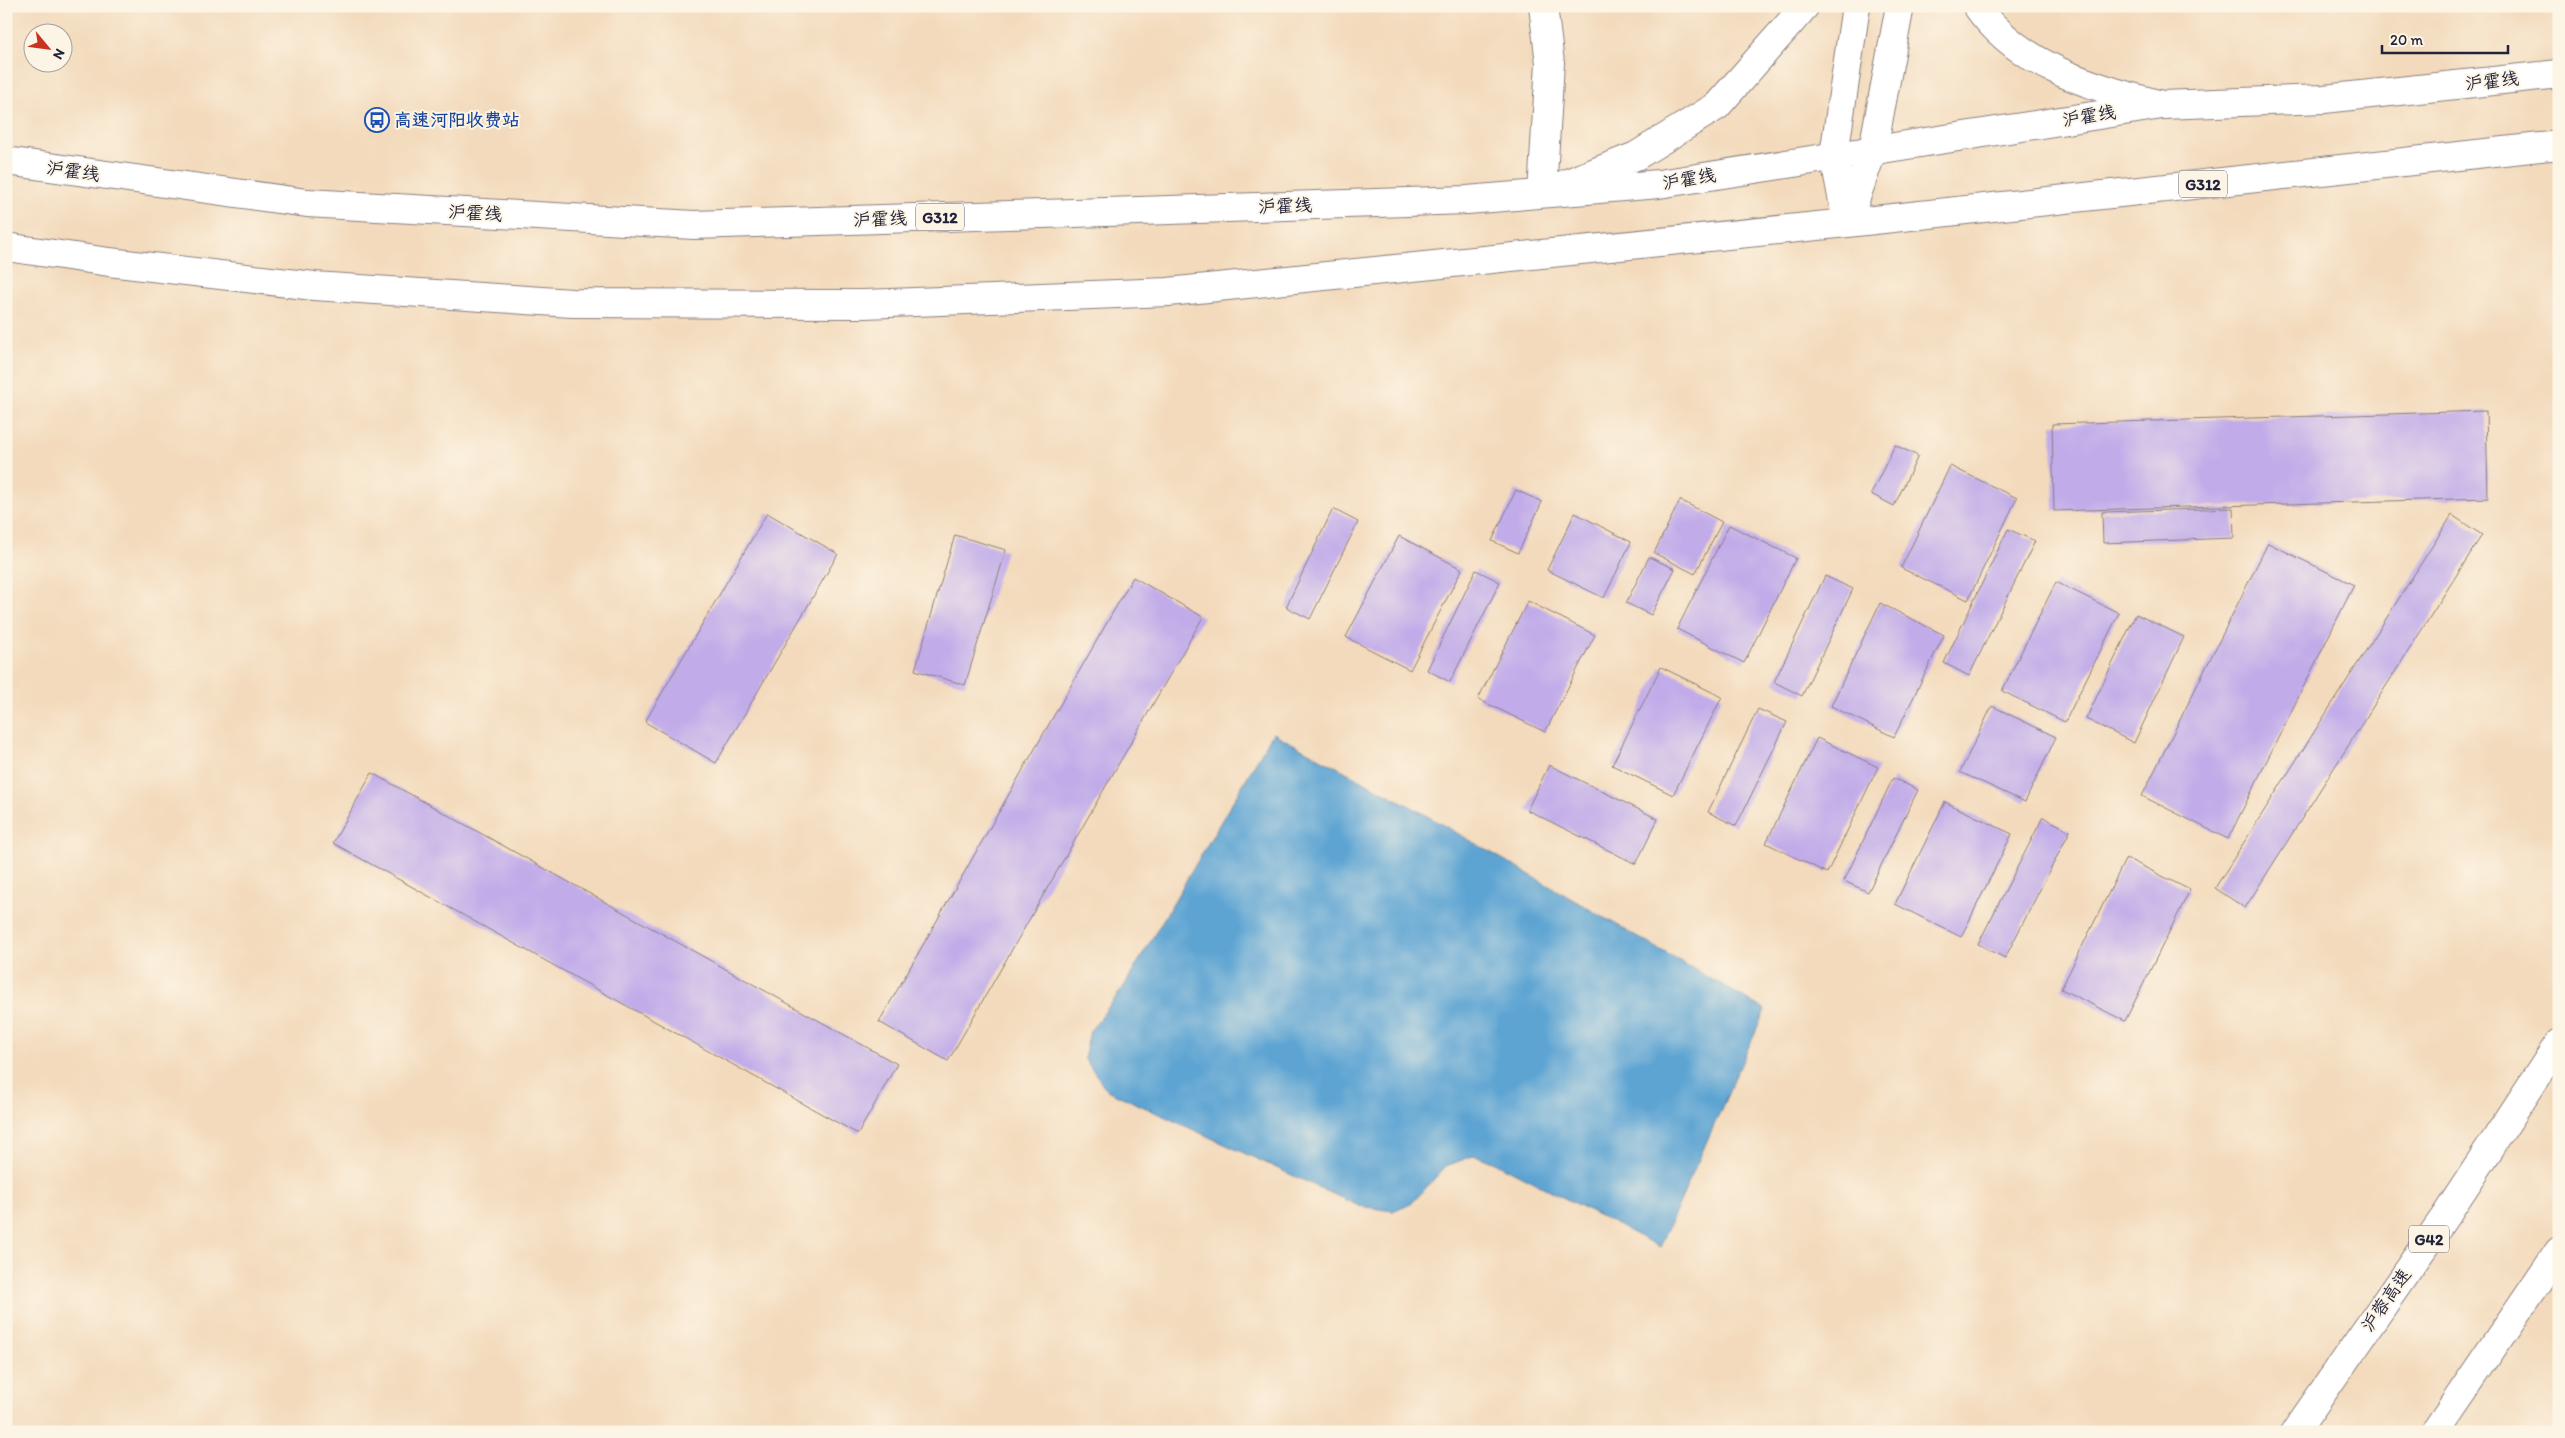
<svg xmlns="http://www.w3.org/2000/svg" width="2565" height="1438" font-family="Itim,'LXGW WenKai TC',sans-serif">
	<style>
		.water { fill: #5da4d3; stroke: #406387 }
		.building { fill: #c1ace9 }
		.lines { fill: none; stroke-linecap: round; stroke-linejoin: round }
		.minor-casing { stroke: #8a7e7c; stroke-width: 30 }
		.trunk-casing { stroke: #8a7e7c; stroke-width: 30 }
		.motorway-casing { stroke: #8a7e7c; stroke-width: 30 }
		.minor { stroke: #fff; stroke-width: 28 }
		.trunk { stroke: #fff; stroke-width: 28 }
		.motorway { stroke: #fff; stroke-width: 28 }
		.labels { text-anchor: middle; stroke-width: 4; stroke-linejoin: round; paint-order: stroke }
		.shield { fill: #fcf5e5; stroke: #63616e; stroke-width: 1 }
		.shield-label { font-size: 16px; font-weight: bold; fill: #22223b }
		.street-label { font-size: 18px; fill: #22223b; stroke: #fcf5e5 }
		.transit-label { font-size: 18px; font-weight: bold; fill: #164399; stroke: #fcf5e5; text-anchor: start }
	</style>
	<rect width="100%" height="100%" fill="#fcf5e5"/>
	<filter id="ink" filterUnits="userSpaceOnUse"><feTurbulence type="fractalNoise" baseFrequency=".02" numOctaves="2"/><feDisplacementMap in="SourceGraphic" scale="10" xChannelSelector="R" yChannelSelector="G"/><feConvolveMatrix kernelMatrix="1 2 1 2 8 2 1 2 1" color-interpolation-filters="sRGB"/></filter>
	<filter id="wash" filterUnits="userSpaceOnUse"><feTurbulence type="fractalNoise" baseFrequency=".0096" numOctaves="4" result="noise"/><feDisplacementMap in="SourceGraphic" scale="20" xChannelSelector="R" yChannelSelector="G"/><feGaussianBlur stdDeviation="1.12" result="paint"/><feColorMatrix in="noise" values="0 0 0 0 0 0 0 0 0 0 0 0 0 0 0 0 0 1.4 0 .05"/><feComposite in="paint" operator="in"/></filter>
	<g filter="url(#wash)">
		<rect width="100%" height="100%" fill="#f3dabc"/>
		<!-- water -->
		<path class="water" d="M1273 733 1410 806 1765 1010 1660 1247 1500 1165 1475 1155 1446 1166 1413 1202 1393 1211 1359 1206 1107 1090 1084 1058 1090 1031 1123 988Z"/>
		<g id="blocks">
			<!-- building -->
			<g class="building">
				<path d="M2486 411 2488 498 2054 511 2052 424Z"/>
				<path d="M1895 445 1918 456 1894 506 1871 494Z"/>
				<path d="M1950 466 2017 498 1968 600 1901 568Z"/>
				<path d="M1516 490 1542 502 1518 553 1492 541Z"/>
				<path d="M1680 500 1722 522 1695 574 1654 553Z"/>
				<path d="M2233 508 2234 538 2103 543 2102 512Z"/>
				<path d="M1333 509 1358 522 1310 619 1286 607Z"/>
				<path d="M767 513 838 554 716 763 645 722Z"/>
				<path d="M1575 513 1631 542 1604 598 1547 570Z"/>
				<path d="M2452 515 2482 535 2245 908 2215 888Z"/>
				<path d="M1729 525 1796 558 1744 663 1677 629Z"/>
				<path d="M2008 529 2035 541 1969 676 1944 663Z"/>
				<path d="M955 535 1006 550 965 685 915 670Z"/>
				<path d="M1399 536 1462 569 1410 670 1346 637Z"/>
				<path d="M2268 543 2354 585 2228 839 2142 796Z"/>
				<path d="M1649 557 1675 569 1651 615 1626 603Z"/>
				<path d="M1476 570 1500 582 1450 682 1427 670Z"/>
				<path d="M1825 576 1853 589 1802 696 1774 682Z"/>
				<path d="M1133 577 1203 617 948 1061 879 1022Z"/>
				<path d="M2056 582 2119 613 2065 722 2002 691Z"/>
				<path d="M1528 601 1595 635 1545 732 1478 699Z"/>
				<path d="M1880 603 1944 635 1894 737 1831 706Z"/>
				<path d="M2136 614 2184 637 2134 743 2086 719Z"/>
				<path d="M1661 667 1722 697 1673 795 1612 765Z"/>
				<path d="M1992 706 2056 737 2025 802 1960 772Z"/>
				<path d="M1758 709 1787 722 1736 826 1708 812Z"/>
				<path d="M1817 738 1878 767 1827 873 1766 843Z"/>
				<path d="M1549 765 1658 819 1636 864 1527 810Z"/>
				<path d="M372 773 897 1064 858 1134 333 843Z"/>
				<path d="M1893 778 1918 790 1868 892 1844 881Z"/>
				<path d="M1945 802 2012 834 1961 937 1895 904Z"/>
				<path d="M2043 817 2070 831 2005 958 1978 944Z"/>
				<path d="M2126 858 2190 890 2125 1021 2061 989Z"/>
			</g>
		</g>
	</g>
	<g filter="url(#ink)">
		<use href="#blocks" fill-opacity="0" stroke="#8a7e7c" stroke-width="1"/>
		<g class="lines">
			<defs>
				<path id="minor" d="M1542 193 1550 63 1543 6"/>
				<g id="trunk">
					<path d="M6 161 307 203 694 225 1170 210 1467 200 1659 184 2162 105 2324 99 2559 74"/>
					<path d="M6 247 109 262 314 286 572 303 864 304 1168 292 1847 223 2559 145"/>
				</g>
				<g id="motorway">
					<path d="M1977 6C2019 67 2094 87 2162 105"/>
					<path d="M1542 193 1636 156 1717 106 1805 6"/>
					<path d="M1847 222 1834 155 1856 6"/>
					<path d="M1847 223 1873 149 1900 6"/>
					<path d="M2295 1432 2446 1215 2559 1043"/>
					<path d="M2435 1432 2559 1250"/>
				</g>
			</defs>
			<!-- minor casing -->
			<use href="#minor" class="minor-casing"/>
			<!-- trunk casing -->
			<use href="#trunk" class="trunk-casing"/>
			<!-- motorway casing -->
			<use href="#motorway" class="motorway-casing"/>
			<!-- minor -->
			<use href="#minor" class="minor"/>
			<!-- trunk -->
			<use href="#trunk" class="trunk"/>
			<!-- motorway -->
			<use href="#motorway" class="motorway"/>
		</g>
	</g>
	<!-- icons -->
	<defs>
		<symbol id="bus-ring" viewBox="-11 -11 22 22"><circle r="9.5" fill="#fcf5e5" stroke="#1a4fb4" stroke-width="1.5"/><path d="M-5-6H5V4H4V6H2V4H-2V6H-4V4H-5ZM-3.5-4V0h7V-4ZM-3.5 1.2v1.5H-2V1.2ZM2 1.2v1.5H3.5V1.2Z" fill="#1a4fb4"/></symbol>
	</defs>
	<g fill-rule="evenodd">
		<use href="#bus-ring" x="363" y="106" width="28" height="28"/>
	</g>
	<g class="labels">
		<!-- shield labels -->
		<g class="shield">
			<rect x="2179" y="170.5" width="48" height="27" rx="4"/>
			<rect x="916" y="203.5" width="48" height="27" rx="4"/>
			<rect x="2409" y="1225.5" width="40" height="27" rx="4"/>
		</g>
		<g class="shield-label">
			<text x="2203" y="190">G312</text>
			<text x="940" y="223">G312</text>
			<text x="2429" y="1245">G42</text>
		</g>
		<!-- street labels -->
		<g class="street-label">
			<text transform="translate(2492 81) rotate(-6)" y="6">沪霍线</text>
			<text transform="translate(2089 116) rotate(-9)" y="6">沪霍线</text>
			<text transform="translate(73 171) rotate(8)" y="6">沪霍线</text>
			<text transform="translate(1689 179) rotate(-9)" y="6">沪霍线</text>
			<text transform="translate(1285 206) rotate(-2)" y="6">沪霍线</text>
			<text transform="translate(475 213) rotate(3)" y="6">沪霍线</text>
			<text transform="translate(880 219) rotate(-2)" y="6">沪霍线</text>
			<text transform="translate(2386 1300) rotate(-55)" y="6">沪蓉高速</text>
		</g>
		<!-- transit labels -->
		<g class="transit-label">
			<text x="394" y="126">高速河阳收费站</text>
		</g>
	</g>
	<!-- margin -->
	<rect width="2565" height="1438" fill="none" stroke="#fcf5e5" stroke-width="25"/>
	<!-- north arrow -->
	<g transform="translate(48 48) rotate(119)"><circle r="24" fill="#fcf5e5" stroke="#a5a1a1"/>
	<path d="M0-4L9 19L0 12L-9 19Z" fill="#c8321e"/>
	<text y="-8" font-size="14" font-weight="bold" text-anchor="middle" fill="#22223b">N</text>
	</g>
	<!-- scale -->
	<path d="M2382 45v8h126v-8" fill="none" stroke="#22223b" stroke-width="2.5"/>
	<text x="2390" y="45" font-size="15" fill="#22223b" stroke="#fcf5e5" stroke-width="4" paint-order="stroke">20 m</text>
</svg>
